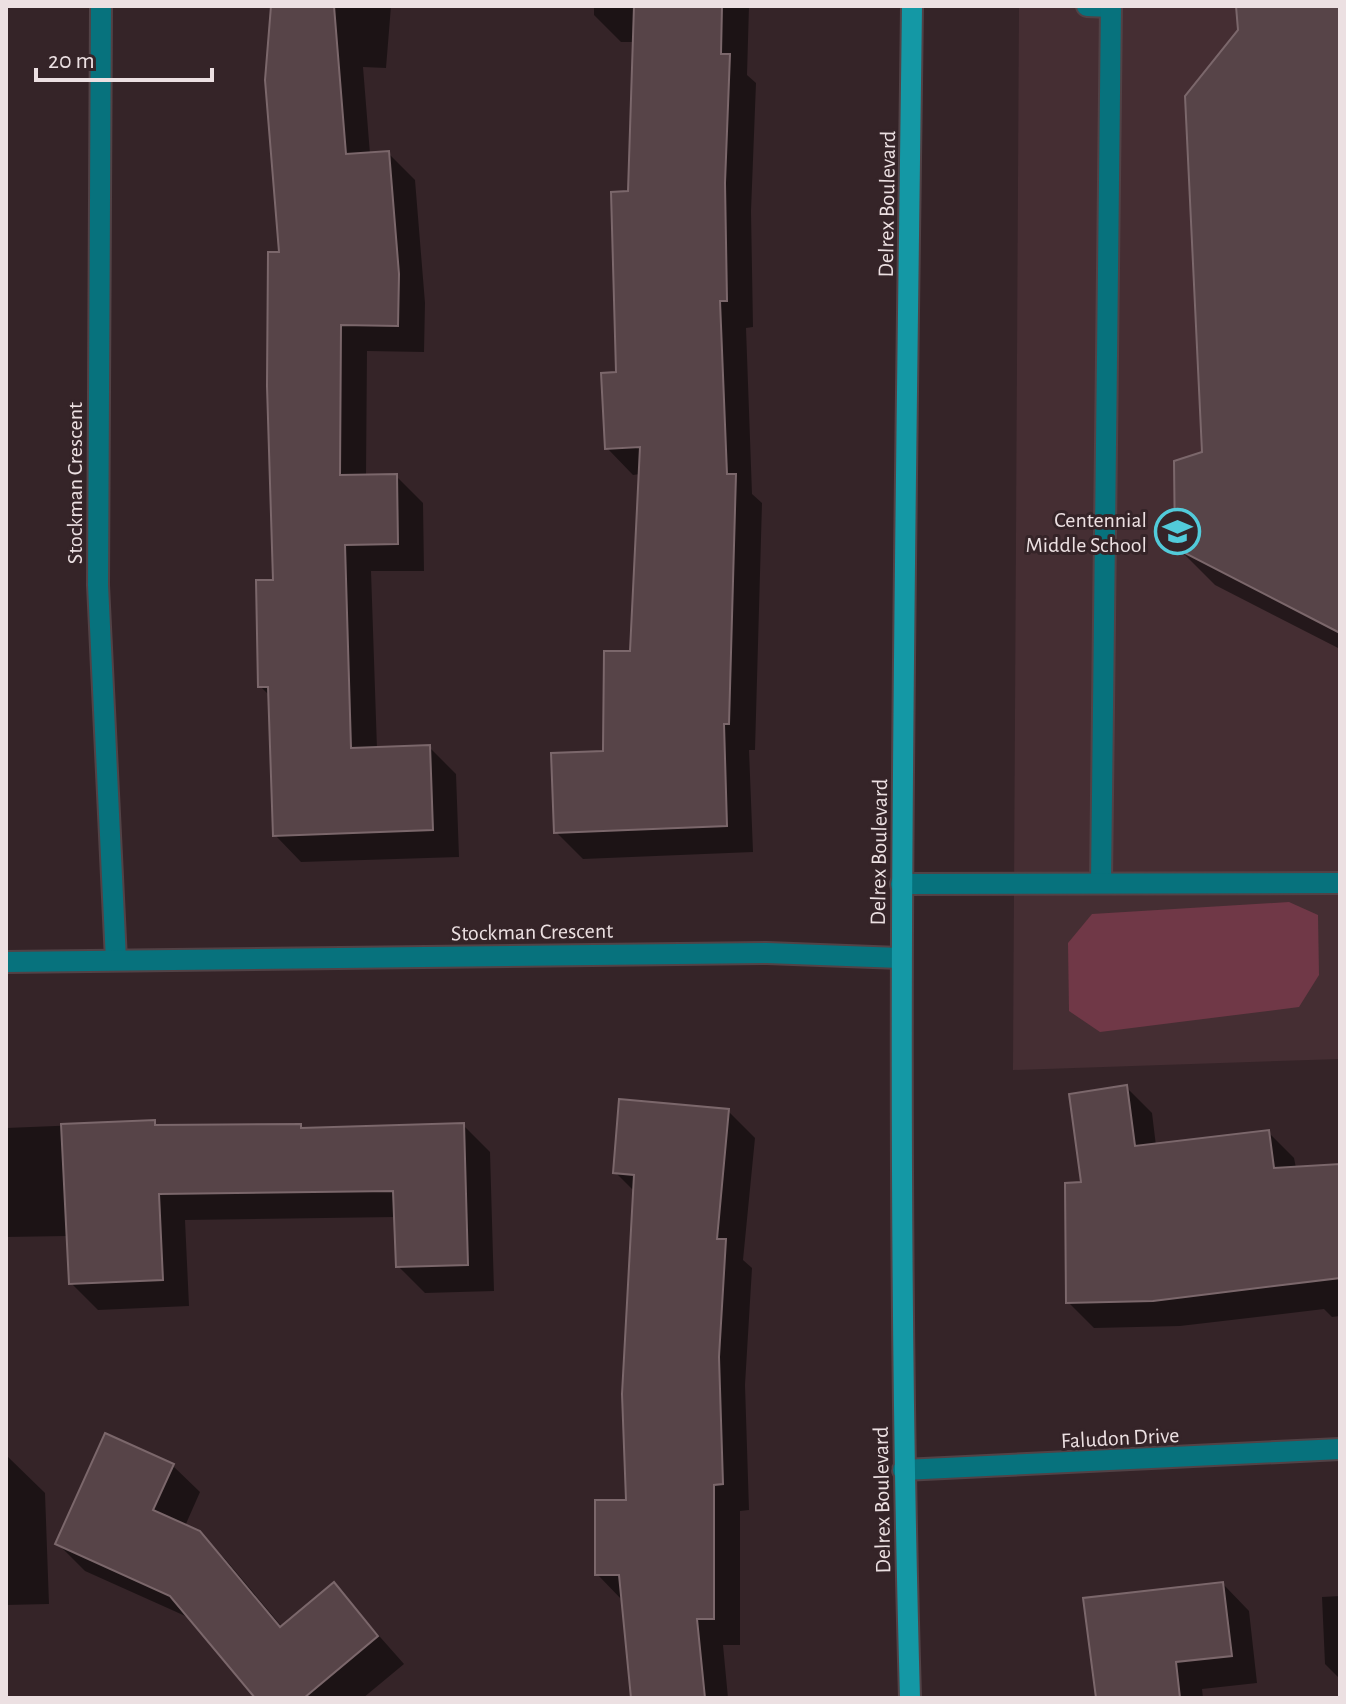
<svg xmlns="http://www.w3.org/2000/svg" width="1346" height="1704" font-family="'Alegreya Sans',sans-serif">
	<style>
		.built { fill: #452e33 }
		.green { fill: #703847 }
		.shadow { fill: #0007 }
		.building { fill: #574448; stroke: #7b676b; stroke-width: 2 }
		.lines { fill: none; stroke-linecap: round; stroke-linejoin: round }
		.lane-casing { stroke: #524246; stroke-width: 24 }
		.street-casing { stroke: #524246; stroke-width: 24 }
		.secondary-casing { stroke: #524246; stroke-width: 24 }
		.lane { stroke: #07727d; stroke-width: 20 }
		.street { stroke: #07727d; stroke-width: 20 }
		.secondary { stroke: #1498a5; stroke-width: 20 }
		.labels { text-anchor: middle; stroke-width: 6; stroke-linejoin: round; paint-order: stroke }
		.street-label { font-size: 22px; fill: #ece0e2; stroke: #352428 }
		.poi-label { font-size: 22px; fill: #ece0e2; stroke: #352428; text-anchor: end }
	</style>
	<rect width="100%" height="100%" fill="#352428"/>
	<!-- built -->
	<path class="built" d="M1019 6H1340V1059L1013 1070Z"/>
	<!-- green -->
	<path class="green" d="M1289 902 1318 915 1319 975 1299 1007 1100 1032 1069 1011 1068 943 1092 914Z"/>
	<!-- shadow -->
	<g class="shadow">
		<path d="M273 6H391L386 68 363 67 370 154 388 153 415 180 425 303 424 352 367 351 366 476H396L423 503 424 571H371L377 749 429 747 456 774 459 857 301 862 275 835 270 696 260 686 275 582 281 254Z"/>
		<path d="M594 6H749L747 75 756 83 751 211 753 327 746 328 752 494 762 503 755 750H749L753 852 583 859 556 832 605 753 632 653 640 474 633 475 607 448 618 374 630 193 635 42H621L594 15Z"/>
		<path d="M1238 6H1340V649L1215 585 1177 547 1205 453 1240 31Z"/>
		<path d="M1126 1087 1152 1113 1156 1146 1268 1132 1294 1158 1296 1168 1340 1166V1316L1332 1317 1324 1309 1180 1326 1094 1328 1068 1302 1083 1184Z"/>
		<path d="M728 1111 755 1138 743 1260 752 1268 745 1385 749 1510 740 1511V1645H723L728 1698H633L623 1601 597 1574 628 1502 635 1192 615 1172Z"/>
		<path d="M154 1122 159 1127 301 1126 305 1130 463 1125 490 1152 494 1291 425 1293 398 1266 396 1217 185 1220 189 1306 98 1310 71 1283 68 1236 6 1237V1128Z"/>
		<path d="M6 1455 45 1493 49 1604 6 1605Z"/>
		<path d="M173 1466 200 1492 185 1526 199 1532 226 1560 283 1628 334 1585 404 1664 363 1698H258L192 1619 85 1571 58 1544Z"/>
		<path d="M1223 1584 1249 1611 1257 1683 1202 1689 1203 1698H1102Z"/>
		<path d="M1340 1596V1679L1325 1664 1322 1597Z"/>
	</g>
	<!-- building -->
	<g class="building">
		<path d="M271 6H334L346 154 389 151 399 274 398 326 341 325 340 475 397 474 398 544 345 545 351 748 430 745 433 830 273 836 268 687H258L256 580H273L267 386 268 252H279L265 80Z"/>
		<path d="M634 6H722L721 54H730L725 183 727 301H720L727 474H736L729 724H724L727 826 554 833 551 753 603 751 604 651H630L640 447 605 449 601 373 616 372 611 192 628 191Z"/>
		<path d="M1236 6H1340V633L1175 548 1174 461 1202 452 1185 96 1238 30Z"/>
		<path d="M1127 1085 1135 1146 1269 1130 1274 1168 1340 1164V1278L1153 1301 1066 1303 1065 1183 1081 1182 1069 1094Z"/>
		<path d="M619 1099 729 1109 717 1239H726L719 1357 723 1484 714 1485V1619H697L705 1698H631L619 1575H595V1500H626L622 1394 634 1175 613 1173Z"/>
		<path d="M155 1120V1125L301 1124V1128L464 1123 468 1265 396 1267 393 1191 159 1194 163 1280 69 1284 61 1124Z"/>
		<path d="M105 1433 174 1464 153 1510 200 1531 280 1627 334 1582 378 1636 304 1698H255L170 1596 55 1544Z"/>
		<path d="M1223 1582 1232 1656 1176 1662 1180 1698H1096L1083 1598Z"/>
	</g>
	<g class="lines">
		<defs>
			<g id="lane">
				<path d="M1087 6 1111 7"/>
				<path d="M1101 883 1111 6"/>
				<path d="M901 884 1340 883"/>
			</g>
			<g id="street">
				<path d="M101 6 98 585 116 960"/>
				<path d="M6 962 767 953 900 958"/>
				<path d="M903 1470 1340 1449"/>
			</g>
			<path id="secondary" d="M910 1698C894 1134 905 570 912 6"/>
		</defs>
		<!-- lane casing -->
		<use href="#lane" class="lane-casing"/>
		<!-- street casing -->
		<use href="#street" class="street-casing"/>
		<!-- secondary casing -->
		<use href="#secondary" class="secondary-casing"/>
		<!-- lane -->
		<use href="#lane" class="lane"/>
		<!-- street -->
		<use href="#street" class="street"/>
		<!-- secondary -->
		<use href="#secondary" class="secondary"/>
	</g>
	<!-- icons -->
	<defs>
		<symbol id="school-ring" viewBox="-11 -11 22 22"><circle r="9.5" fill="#352428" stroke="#52cbda" stroke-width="1.5"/><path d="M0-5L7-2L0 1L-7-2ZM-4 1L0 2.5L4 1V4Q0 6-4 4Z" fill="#52cbda"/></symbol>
	</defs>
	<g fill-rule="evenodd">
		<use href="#school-ring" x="1152" y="506" width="51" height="51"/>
	</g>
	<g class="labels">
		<!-- street labels -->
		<g class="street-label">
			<text transform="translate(886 204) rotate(-89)" y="8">Delrex Boulevard</text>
			<text transform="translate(74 483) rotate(-90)" y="8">Stockman Crescent</text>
			<text transform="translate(878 852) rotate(-89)" y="8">Delrex Boulevard</text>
			<text transform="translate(532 931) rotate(-1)" y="8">Stockman Crescent</text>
			<text transform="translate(1120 1437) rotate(-3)" y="8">Faludon Drive</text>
			<text transform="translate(881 1500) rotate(-91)" y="8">Delrex Boulevard</text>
		</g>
		<!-- poi labels -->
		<g class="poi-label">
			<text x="1147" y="527">Centennial<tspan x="1147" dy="25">Middle School</tspan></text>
		</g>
	</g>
	<!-- border -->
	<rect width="1346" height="1704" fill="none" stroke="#ece0e2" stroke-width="16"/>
	<!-- scale -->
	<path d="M36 68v12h176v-12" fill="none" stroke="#ece0e2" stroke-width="4"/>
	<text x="48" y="68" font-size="24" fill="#ece0e2" stroke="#352428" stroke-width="6" paint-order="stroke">20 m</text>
</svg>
